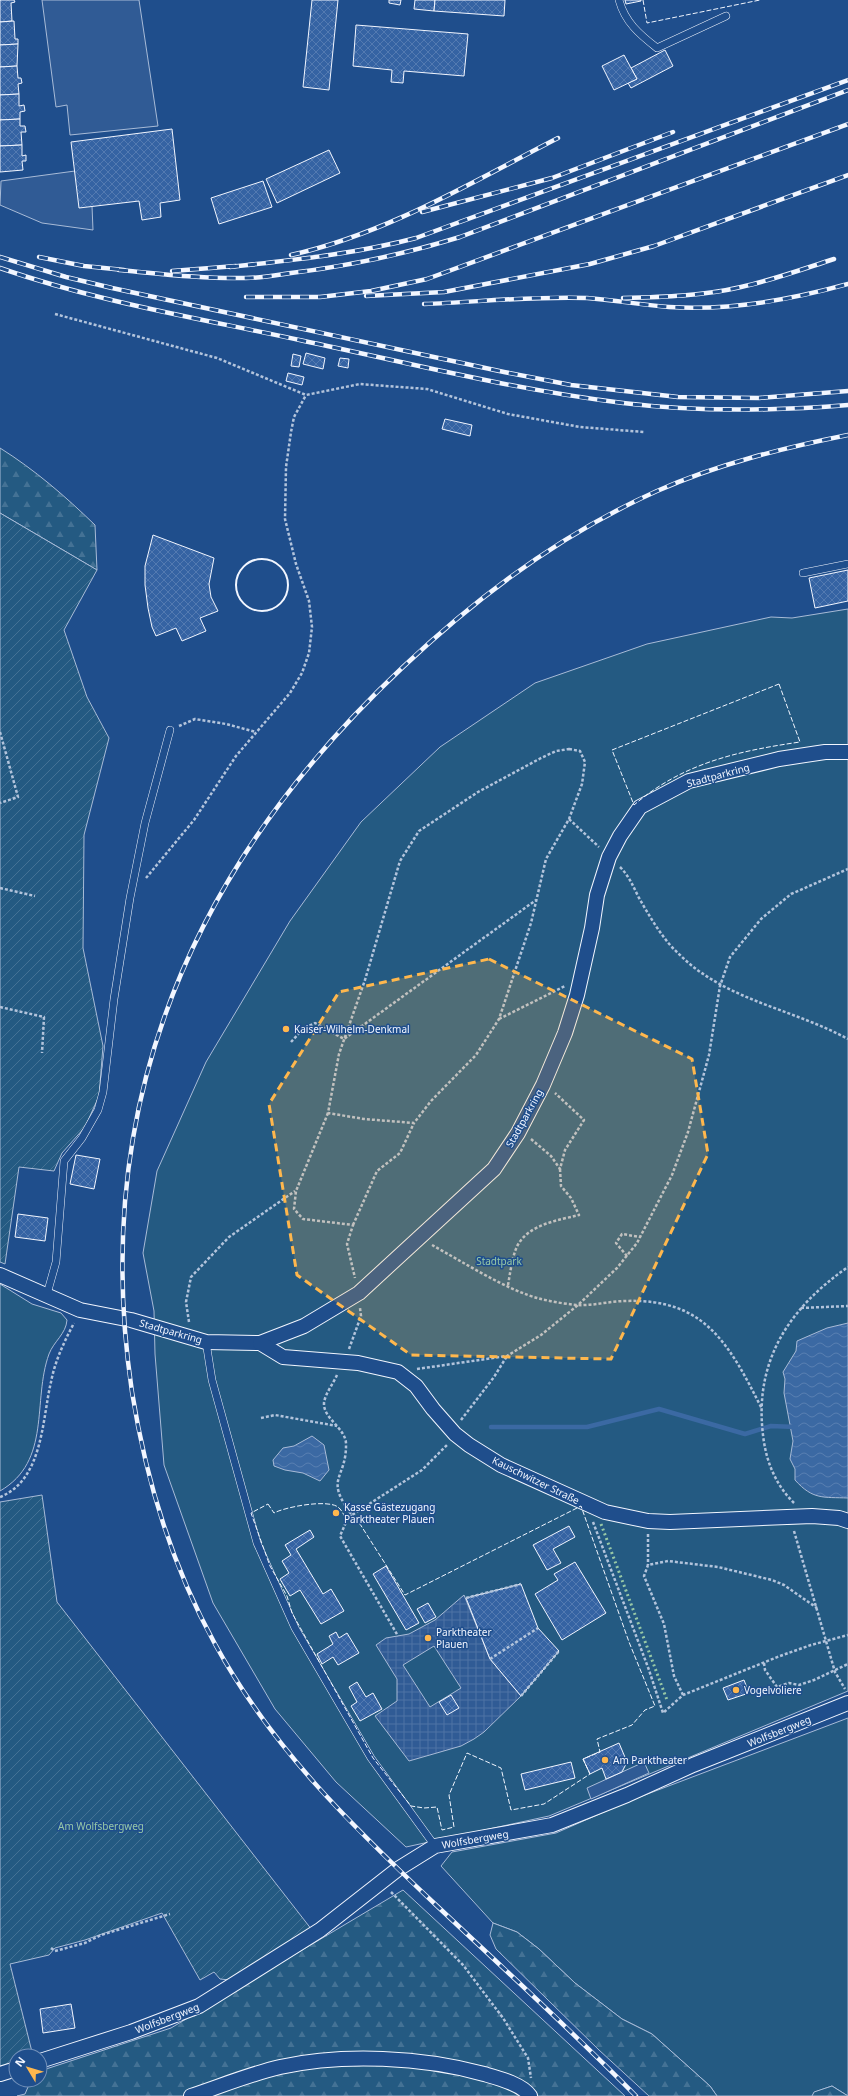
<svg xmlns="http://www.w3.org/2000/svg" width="848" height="2096" font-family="'Noto Sans',sans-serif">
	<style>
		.green { fill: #245a82; stroke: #a8bbd7 }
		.forest { fill: url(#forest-firs); stroke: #a8bbd7 }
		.garden { fill: url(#garden-furrows); stroke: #a8bbd7 }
		.parking { fill: #305b95; stroke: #a8bbd7 }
		.plaza { fill: url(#plaza-grid); stroke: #a8bbd7; fill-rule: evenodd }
		.water { fill: url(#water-waves); stroke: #a8bbd7 }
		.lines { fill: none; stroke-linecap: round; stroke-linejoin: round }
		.stream { stroke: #3b69a3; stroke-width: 4.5 }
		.building { fill: url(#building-cross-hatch); stroke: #f2f6ff }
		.lane-casing { stroke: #f2f6ff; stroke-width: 8 }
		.street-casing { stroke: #f2f6ff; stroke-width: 16 }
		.path { stroke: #b3c4dc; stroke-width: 2.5; stroke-dasharray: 3 2; stroke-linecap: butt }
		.lane { stroke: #1f4e8c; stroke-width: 7 }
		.street { stroke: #1f4e8c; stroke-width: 14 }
		.rail-casing { stroke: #f2f6ff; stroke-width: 4.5 }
		.rail { stroke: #1f4e8c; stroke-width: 3; stroke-dasharray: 9; stroke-linecap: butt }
		.hedge { stroke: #97c8a6; stroke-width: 3; stroke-dasharray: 2 3; stroke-linecap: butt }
		.fence { stroke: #f2f6ff; stroke-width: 1; stroke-dasharray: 5 2; stroke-linecap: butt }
		.wall { stroke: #f2f6ff; stroke-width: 2 }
		.marked { fill: #ffb74d; fill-opacity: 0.2; stroke: #ffb74d; stroke-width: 3; stroke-dasharray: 8 5; stroke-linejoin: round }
		.poi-dot { fill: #ffb74d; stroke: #1f4e8c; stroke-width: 1.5 }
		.labels { text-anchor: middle; stroke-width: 3; stroke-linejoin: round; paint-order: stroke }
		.street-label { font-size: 10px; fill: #f2f6ff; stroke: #1f4e8c }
		.poi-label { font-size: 10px; fill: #f2f6ff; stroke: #1f4e8c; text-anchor: start }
		.park-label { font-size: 10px; fill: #97c8a6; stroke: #1f4e8c }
	</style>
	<defs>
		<pattern id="forest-firs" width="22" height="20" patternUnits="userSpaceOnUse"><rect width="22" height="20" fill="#245a82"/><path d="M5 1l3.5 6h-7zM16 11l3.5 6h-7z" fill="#447295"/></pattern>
		<pattern id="garden-furrows" width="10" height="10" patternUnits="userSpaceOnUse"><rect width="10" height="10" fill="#245a82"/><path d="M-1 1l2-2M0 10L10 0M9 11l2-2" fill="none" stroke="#447295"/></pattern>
		<pattern id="plaza-grid" width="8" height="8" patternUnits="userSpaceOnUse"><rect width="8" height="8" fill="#305b95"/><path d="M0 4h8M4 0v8" fill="none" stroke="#4e73a5"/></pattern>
		<pattern id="water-waves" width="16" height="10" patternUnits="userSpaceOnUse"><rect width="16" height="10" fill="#3b69a3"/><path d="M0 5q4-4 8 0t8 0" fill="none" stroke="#587fb1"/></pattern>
		<pattern id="building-cross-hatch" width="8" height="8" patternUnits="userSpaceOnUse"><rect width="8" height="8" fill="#3563a3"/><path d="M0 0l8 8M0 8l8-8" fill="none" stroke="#537ab1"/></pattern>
	</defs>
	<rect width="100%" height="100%" fill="#1f4e8c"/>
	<!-- green -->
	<g class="green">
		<path d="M848 609V1691L549 1816 406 1847 336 1782 275 1709 213 1603 164 1465 155 1354 154 1311 143 1253 157 1171 206 1062 290 921 361 822 440 747 535 683 647 644 771 617 792 618Z"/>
		<path d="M0 1284 32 1304 61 1313 67 1320C66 1334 54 1341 49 1354 32 1401 52 1461 0 1491Z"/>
		<path d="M848 1718V2096L832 2086 815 2092 812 2096H717L710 2086 652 2034 622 2019 575 1983 539 1949 517 1932 493 1923 441 1866 452 1852 556 1833 629 1801Z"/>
	</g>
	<!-- forest -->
	<g class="forest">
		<path d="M0 448C35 470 65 496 95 525L97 570 0 513Z"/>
		<path d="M403 1890 625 2096H17L25 2094 31 2080H40V2071L171 2028Z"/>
		<path d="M493 1923 517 1932 539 1949 575 1983 622 2019 652 2034 710 2086 717 2096H649L599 2050 496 1949 490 1935Z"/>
		<path d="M832 2086 848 2096H812L814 2092Z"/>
	</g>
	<!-- garden -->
	<g class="garden">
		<path d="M0 513 97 570 64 630 87 697 109 738 84 835 83 948 103 1046 99 1096 85 1127 62 1153 54 1171 19 1167 5 1264 0 1262Z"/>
		<path d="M42 1495 57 1602 312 1930 230 1980 220 1979 214 1972 200 1980 162 1913 85 1940 55 1948 49 1955 10 1964 33 2056H16V2062L0 2067V1502Z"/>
	</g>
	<!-- parking -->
	<g class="parking">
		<path d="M42 0H139L158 126 70 135 67 105 56 107Z"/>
		<path d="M75 171 92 206 93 230 42 223 0 205 1 181Z"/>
		<path d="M644 1762 649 1773 591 1799 587 1788Z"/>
	</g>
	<!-- plaza -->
	<path class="plaza" d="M464 1595 490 1659 521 1696 484 1732 474 1739 461 1746 409 1761 375 1716 397 1701V1679L376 1645 386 1638 409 1634 435 1620ZM434 1646 461 1688 430 1707 403 1665Z"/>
	<!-- water -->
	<g class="water">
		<path d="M848 1323V1498C823 1497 813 1500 795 1480V1469L790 1459 793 1441 784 1393 785 1379 783 1372 796 1351 797 1341 827 1328Z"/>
		<path d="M312 1436 324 1445 329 1470 320 1481 303 1473 285 1470 274 1466 273 1460 283 1448 294 1446Z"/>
	</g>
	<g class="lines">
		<!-- stream -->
		<path class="stream" d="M491 1427H587L659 1409 745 1434 771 1426 796 1427"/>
	</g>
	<!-- building -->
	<g class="building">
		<path d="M0 0H14L15 2 11 3 12 21 0 22Z"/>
		<path d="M312 0H338L329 90 303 87Z"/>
		<path d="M389 0H401L400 5 389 3Z"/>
		<path d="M415 0H435L434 11 414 9Z"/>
		<path d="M435 0H505L504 16 434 11Z"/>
		<path d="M625 0H641V1L626 4Z"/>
		<path d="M14 21 15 39H18V44L0 45V22Z"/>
		<path d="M356 25 468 34 464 76 404 71 403 83 391 82 392 70 353 66Z"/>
		<path d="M18 44 17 66 0 67V45Z"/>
		<path d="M665 50 673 66 631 88 628 83 637 79 631 68Z"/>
		<path d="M624 55 637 79 614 90 602 66Z"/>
		<path d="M17 66 18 78H21L22 83 18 84 19 94 0 95V67Z"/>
		<path d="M19 94V106L24 105 25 111 20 112V119L0 120V95Z"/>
		<path d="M20 119V126H25L26 132H21L22 145 0 146V120Z"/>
		<path d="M172 129 180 200 160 203 161 217 142 220 139 201 79 208 71 142Z"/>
		<path d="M22 145V156L26 155V161H22L23 170 0 172V146Z"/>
		<path d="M329 150 340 173 277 203 266 179Z"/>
		<path d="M263 181 272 207 219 224 211 198Z"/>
		<path d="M306 353 325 358 323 369 303 364Z"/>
		<path d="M293 354 301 356 299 367 291 366Z"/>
		<path d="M340 358 349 359 348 368 338 366Z"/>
		<path d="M288 373 304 377 302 385 286 381Z"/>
		<path d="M445 419 472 425 470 436 442 429Z"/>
		<path d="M153 535 214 558 209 584 211 597 218 611 200 618 206 631 182 641 176 628 156 636 152 627 148 608 145 585V566Z"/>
		<path d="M848 570V601L815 608 809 578Z"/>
		<path d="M76 1155 100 1159 94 1189 70 1184Z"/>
		<path d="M18 1214 48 1218 45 1241 15 1237Z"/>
		<path d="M569 1526 575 1537 553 1549 561 1563 547 1570 533 1545Z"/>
		<path d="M310 1530 314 1537 296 1549 323 1594 331 1589 344 1611 321 1624 300 1590 290 1596 280 1579 289 1573 282 1561 291 1555 285 1545Z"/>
		<path d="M575 1562 606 1613 562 1640 535 1594 558 1580 554 1574Z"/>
		<path d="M386 1566 419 1623 406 1630 373 1574Z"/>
		<path d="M521 1584 538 1628 559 1651 521 1696 490 1659 466 1598Z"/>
		<path d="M428 1603 436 1617 425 1623 417 1609Z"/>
		<path d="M336 1632 339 1638 347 1633 359 1653 338 1665 333 1657 322 1664 317 1654 333 1644 329 1636Z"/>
		<path d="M744 1680 749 1693 728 1700 723 1688Z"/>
		<path d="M357 1682 366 1697 373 1693 382 1709 360 1721 351 1706 357 1702 349 1687Z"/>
		<path d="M451 1695 459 1708 447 1715 439 1702Z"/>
		<path d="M619 1743 627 1762 622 1772 606 1779 602 1768 590 1774 583 1759Z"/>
		<path d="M571 1762 575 1778 525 1790 521 1774Z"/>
		<path d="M71 2004 75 2028 43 2033 40 2009Z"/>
	</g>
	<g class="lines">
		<defs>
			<g id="lane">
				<path d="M619 0C625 22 639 34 657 48L726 16"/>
				<path d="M803 573 848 564"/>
				<path d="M47 1294 56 1262 64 1161 82 1138 98 1110 103 1092 114 999 130 898 145 823 170 730"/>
				<path d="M206 1342 212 1380 257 1543 295 1628 371 1758 435 1846"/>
			</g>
			<g id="street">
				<path d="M0 1275 80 1310 131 1320 206 1342 260 1343 304 1326 359 1293 494 1169 518 1133 543 1085 565 1033 577 995 592 928 597 895 609 857 620 836 640 807 689 781 779 759 825 752H848"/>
				<path d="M260 1343 283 1357 358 1363 398 1372 416 1386 433 1409 455 1434 469 1445 501 1465 605 1512 648 1521 670 1522 812 1516 839 1518 848 1521"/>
				<path d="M40 2061 131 2032 199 2006 320 1930 398 1869 435 1846 552 1825 627 1795 693 1765 848 1703"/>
				<path d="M0 2074 16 2069"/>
				<path d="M191 2096C221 2086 250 2074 280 2067 343 2053 423 2057 484 2074 498 2078 522 2084 530 2096"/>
			</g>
		</defs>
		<!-- lane casing -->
		<use href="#lane" class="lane-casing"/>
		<!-- street casing -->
		<use href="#street" class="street-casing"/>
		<!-- path -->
		<g class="path">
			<path d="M55 314 217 358 306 395 360 384 427 389 508 414 580 427 644 432"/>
			<path d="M179 726 195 719 226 724 256 732"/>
			<path d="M0 732 18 797 0 803"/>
			<path d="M569 749 580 751 585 762 582 784 569 819 546 859 531 923 499 1019 476 1055 431 1101 414 1123 364 1119 328 1113 339 1054 365 980 400 861 419 831 478 792 541 758 556 751Z"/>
			<path d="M569 819 599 847"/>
			<path d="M620 867C629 876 633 886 639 898 650 917 663 940 680 955 725 1000 793 1009 848 1039"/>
			<path d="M146 878 194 820 236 756 290 693 302 673 309 653 312 627 309 601 296 564 285 519 286 467 291 432 294 417 306 395"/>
			<path d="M0 888 35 896"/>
			<path d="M0 1007 44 1017 42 1053"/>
			<path d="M499 1019 565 986"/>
			<path d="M291 1042 303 1029 315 1023 344 1039 536 900"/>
			<path d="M328 1113 296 1191 294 1209 303 1219 353 1225 347 1244 355 1278"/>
			<path d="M531 1139 551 1156 560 1169 565 1150 584 1120 555 1093"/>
			<path d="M353 1225 377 1171 400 1153 414 1123"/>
			<path d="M432 1245C463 1262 508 1291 541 1299 553 1302 566 1304 577 1305 593 1306 610 1301 626 1301 706 1298 730 1346 762 1409"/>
			<path d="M627 1256 616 1243 622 1234 640 1237"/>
			<path d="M508 1285C510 1274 513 1251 519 1243 531 1224 559 1220 579 1215L571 1198 561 1186 560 1169"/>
			<path d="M801 1308 848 1306"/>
			<path d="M189 1322 186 1302 191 1277 229 1237 295 1191"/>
			<path d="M349 1349 361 1316 360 1308"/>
			<path d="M417 1369 507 1356 541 1335 578 1305 617 1268 637 1243 672 1175 688 1132 709 1055 720 986 730 957 761 919 791 894 848 869"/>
			<path d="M337 1375C333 1384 325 1394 324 1403 323 1418 345 1428 346 1443 347 1480 323 1477 352 1515L422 1470 447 1445"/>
			<path d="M261 1418 275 1415 337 1426"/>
			<path d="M461 1420 494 1377 507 1356"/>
			<path d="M0 1497C43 1480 42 1420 51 1382 55 1361 64 1342 74 1323"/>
			<path d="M794 1503C775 1484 766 1461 763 1435 754 1361 789 1308 848 1267"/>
			<path d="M352 1515 347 1520 340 1536 398 1636"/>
			<path d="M593 1522 649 1670 663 1713 683 1695 780 1656 811 1645 848 1635"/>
			<path d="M794 1531 835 1672 845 1689"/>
			<path d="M648 1534V1565"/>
			<path d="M466 1598 521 1584"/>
			<path d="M490 1659 538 1628"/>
			<path d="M764 1663 765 1670 777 1687 789 1683 799 1685 814 1680 848 1664"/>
			<path d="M683 1695 674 1676 664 1624 644 1576 648 1565 668 1561 718 1567 772 1580 784 1585 817 1608"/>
			<path d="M521 1696 559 1651"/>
			<path d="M391 1892 463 1965 503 2018 528 2058 531 2078"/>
			<path d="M51 1948 55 1951 85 1943 101 1935 170 1914"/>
		</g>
		<!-- lane -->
		<use href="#lane" class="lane"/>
		<!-- street -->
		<use href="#street" class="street"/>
		<defs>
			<g id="rail">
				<path d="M422 212 552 178 673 132"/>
				<path d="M291 255C386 234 472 182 558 138"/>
				<path d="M0 257 66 277 112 288 504 372 571 385 678 397 759 398 848 391"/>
				<path d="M39 257 84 266 124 270"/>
				<path d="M230 267C293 260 355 254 416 238L848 80"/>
				<path d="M0 268C98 302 202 319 304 341 409 363 515 390 623 403 697 412 774 411 848 405"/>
				<path d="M119 270C162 274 204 279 246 278 261 278 277 275 291 273 349 266 405 254 460 237L848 90"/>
				<path d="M172 271 236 266"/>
				<path d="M366 296 444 292 590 264 654 246 848 175"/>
				<path d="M246 297H320L371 291 427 279 848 124"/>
				<path d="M623 298C663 297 703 296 741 287 773 280 803 269 834 259"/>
				<path d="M424 304C478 302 533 296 587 298 615 300 642 305 669 307 729 311 790 300 848 284"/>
				<path d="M636 2096C571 2030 503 1968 436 1905 350 1824 272 1748 215 1644 172 1566 146 1480 132 1392 89 1103 193 864 403 667 478 596 563 533 657 491 718 464 783 448 848 435"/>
			</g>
		</defs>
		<!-- rail casing -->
		<use href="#rail" class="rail-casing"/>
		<!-- rail -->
		<use href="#rail" class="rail"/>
		<!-- hedge -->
		<path class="hedge" d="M601 1524 667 1700"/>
		<!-- fence -->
		<g class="fence">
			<path d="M643 0 647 23 760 0"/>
			<path d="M779 684 800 742C738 751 683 763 634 805L612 750Z"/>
			<path d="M268 1504 274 1513C285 1507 327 1499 338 1507 342 1510 344 1516 347 1520L360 1524 405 1595 581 1506 629 1642 655 1706 645 1710 632 1725 597 1739 600 1752 583 1759 590 1774 544 1804 511 1810 501 1768 467 1753 449 1795 454 1827 442 1830 437 1807 424 1808 411 1806 373 1758 292 1613 287 1596 270 1566 251 1513Z"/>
		</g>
		<!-- wall -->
		<circle class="wall" cx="262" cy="585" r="26"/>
	</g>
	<!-- marked area -->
	<path class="marked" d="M489 959 692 1059 708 1154 611 1359 411 1355 297 1275 269 1104 339 992Z"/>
	<!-- markers -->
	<g class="poi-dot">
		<circle cx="286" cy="1029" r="4"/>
		<circle cx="336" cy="1513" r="4"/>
		<circle cx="428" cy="1638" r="4"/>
		<circle cx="736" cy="1690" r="4"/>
		<circle cx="605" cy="1760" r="4"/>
	</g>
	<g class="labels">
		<!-- street labels -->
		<g class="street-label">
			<text transform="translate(718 775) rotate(-15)" y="4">Stadtparkring</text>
			<text transform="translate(524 1118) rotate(-61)" y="4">Stadtparkring</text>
			<text transform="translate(171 1331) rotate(16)" y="4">Stadtparkring</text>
			<text transform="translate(536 1480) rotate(26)" y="4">Kauschwitzer Straße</text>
			<text transform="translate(779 1731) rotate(-22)" y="4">Wolfsbergweg</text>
			<text transform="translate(475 1839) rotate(-10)" y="4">Wolfsbergweg</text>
			<text transform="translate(167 2018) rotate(-21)" y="4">Wolfsbergweg</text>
		</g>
		<!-- poi labels -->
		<g class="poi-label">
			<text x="294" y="1033">Kaiser-Wilhelm-Denkmal</text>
			<text x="344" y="1511">Kasse Gästezugang<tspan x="344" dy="12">Parktheater Plauen</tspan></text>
			<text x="436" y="1636">Parktheater<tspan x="436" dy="12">Plauen</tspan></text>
			<text x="744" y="1694">Vogelvoliere</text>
			<text x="613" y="1764">Am Parktheater</text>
		</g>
		<!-- park labels -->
		<g class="park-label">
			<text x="499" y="1265">Stadtpark</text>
			<text x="101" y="1830">Am Wolfsbergweg</text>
		</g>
	</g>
	<!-- north arrow -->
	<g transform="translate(28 2068) rotate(308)"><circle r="19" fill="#1f4e8c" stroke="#7391ba"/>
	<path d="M0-3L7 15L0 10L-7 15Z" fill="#ffb74d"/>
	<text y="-6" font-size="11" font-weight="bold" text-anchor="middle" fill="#f2f6ff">N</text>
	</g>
</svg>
